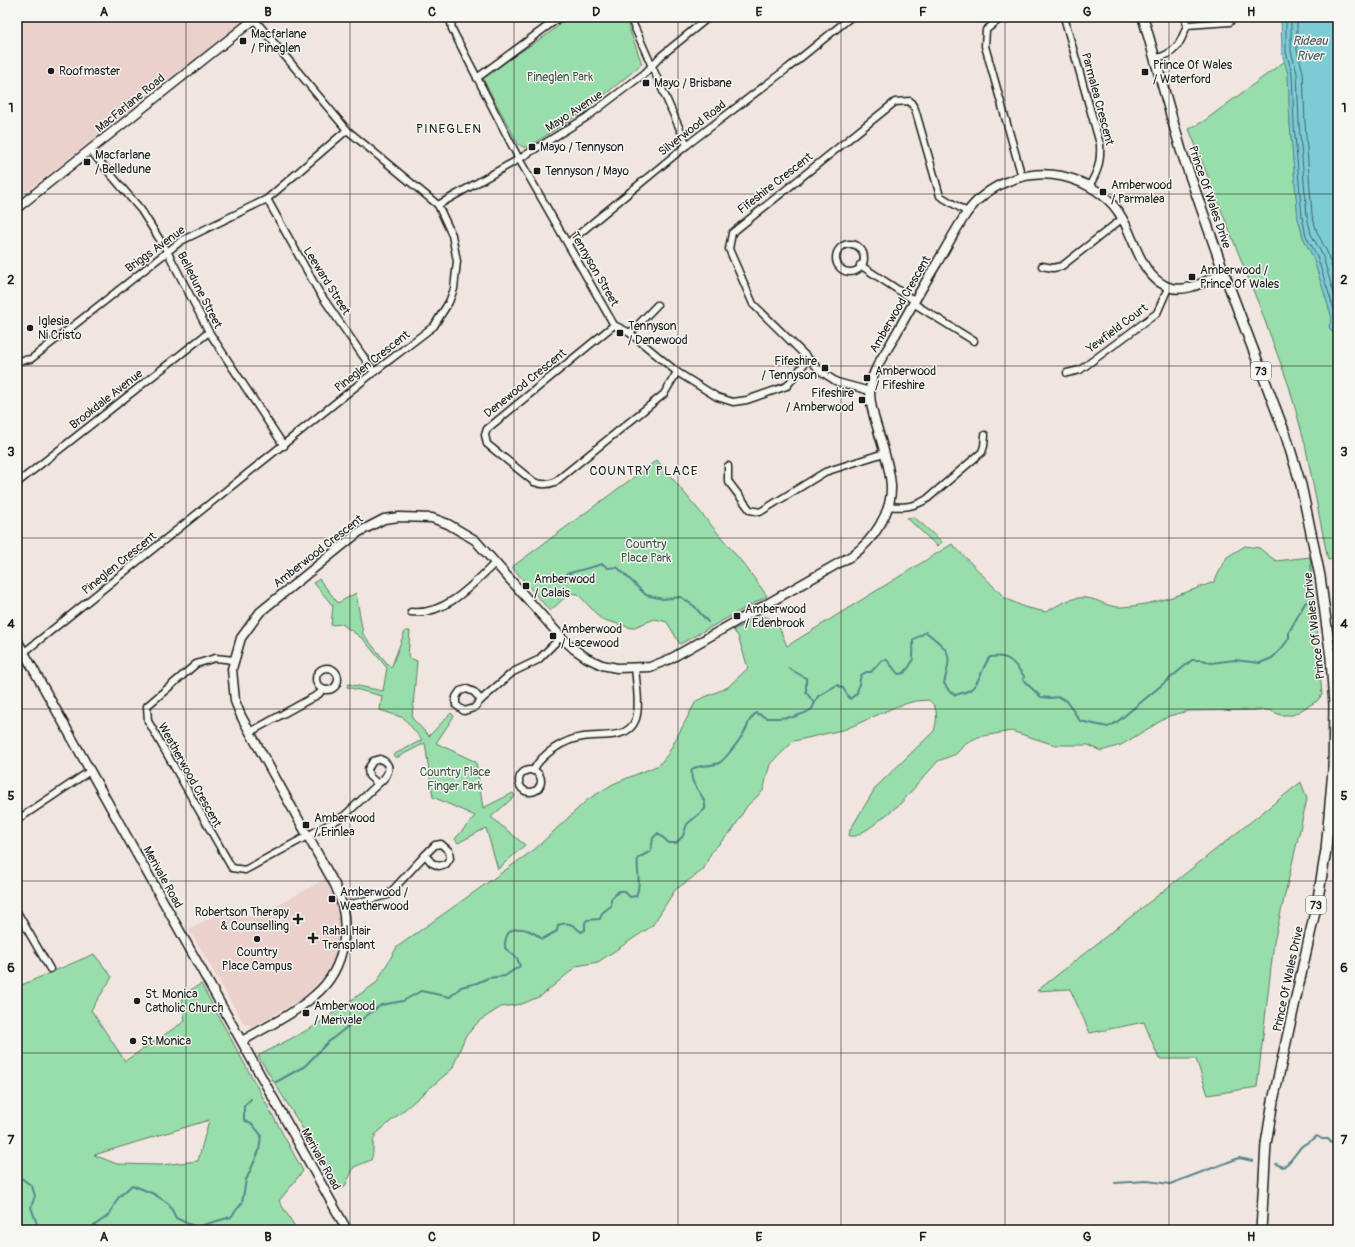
<svg xmlns="http://www.w3.org/2000/svg" width="1355" height="1247" font-family="Pangolin,sans-serif">
	<style>
		.built { fill: #ebd1cb }
		.green { fill: #98deab; stroke: #5a7d64; fill-rule: evenodd }
		.water { fill: #7cccd6; stroke: #56868c }
		.lines { fill: none; stroke-linecap: round; stroke-linejoin: round }
		.shore { stroke: #426266; stroke-width: 1 }
		.stream { stroke: #56868c; stroke-width: 2 }
		.street-casing { stroke: #1c1c1c; stroke-width: 9 }
		.secondary-casing { stroke: #1c1c1c; stroke-width: 11 }
		.primary-casing { stroke: #1c1c1c; stroke-width: 12 }
		.street { stroke: #f6f6f2; stroke-width: 6 }
		.secondary { stroke: #f6f6f2; stroke-width: 8 }
		.primary { stroke: #f6f6f2; stroke-width: 9 }
		.grid { fill: none; stroke: #1c1c1c; stroke-width: 1; stroke-opacity: 0.55 }
		.poi-dot { fill: #1c1c1c; stroke: #f6f6f2; stroke-width: 1.5 }
		.labels { text-anchor: middle; stroke-width: 3; stroke-linejoin: round; paint-order: stroke }
		.shield { fill: #f6f6f2; stroke: #5d5d5c; stroke-width: 1 }
		.shield-label { font-size: 11px; font-weight: bold; fill: #1c1c1c }
		.poi-label { font-size: 12px; fill: #1c1c1c; stroke: #f6f6f2; text-anchor: start }
		.park-label { font-size: 12px; fill: #415647; stroke: #f6f6f2 }
		.street-label { font-size: 12px; fill: #1c1c1c; stroke: #f6f6f2 }
		.water-label { font-size: 13px; font-style: italic; fill: #3e5a5d; stroke: #f6f6f2 }
		.neighbourhood-label { font-size: 13px; letter-spacing: 1px; fill: #1c1c1c; stroke: #f6f6f2 }
		.neatline { fill: none; stroke: #1c1c1c; stroke-width: 1.5 }
		.grid-label { font-size: 13px; text-anchor: middle; font-weight: bold; fill: #1c1c1c }
	</style>
	<rect width="100%" height="100%" fill="#f1e5e0"/>
	<filter id="ink" filterUnits="userSpaceOnUse"><feTurbulence type="fractalNoise" baseFrequency=".025" numOctaves="2"/><feDisplacementMap in="SourceGraphic" scale="8" xChannelSelector="R" yChannelSelector="G"/><feConvolveMatrix kernelMatrix="1 2 1 2 8 2 1 2 1" color-interpolation-filters="sRGB"/></filter>
	<g filter="url(#ink)">
		<!-- built -->
		<g class="built">
			<path d="M17 17H249L17 199Z"/>
			<path d="M325 879 336 899 340 918 341 939 332 965 318 984 300 1000 255 1026 244 1024 189 929 218 914 258 916Z"/>
		</g>
		<!-- green -->
		<g class="green">
			<path d="M569 17H625L642 64 586 110 528 147H523L518 144 483 79 485 75 548 34Z"/>
			<path d="M1285 61 1288 74 1290 124 1298 218 1303 237 1313 257 1332 318 1329 327 1338 340V558L1328 560 1305 444 1289 386 1261 310 1189 129 1204 121Z"/>
			<path d="M657 460 746 567 767 596 680 644 667 622 655 619 632 628 601 619 578 594 570 593 550 611 512 567Z"/>
			<path d="M914 517 942 542 937 546 907 518Z"/>
			<path d="M952 544 1005 598 1024 607 1046 612C1058 605 1072 596 1086 598 1099 599 1108 608 1122 607 1155 605 1184 593 1214 582L1227 557 1245 546 1259 548 1276 561 1310 557 1322 695 1317 701 1293 715H1281L1268 710 1188 711 1169 716 1121 745 1101 751 1088 745H1055L1011 731 978 737 966 743 956 754 938 761 900 804 871 827 856 836H849L850 830 876 787 934 731C937 719 939 708 929 700L915 701 895 707 846 729 794 741 770 764 763 791 747 806 732 831 712 851 703 870 675 890 652 926 598 962 577 966 541 996 522 1004 501 1007 479 1021 465 1037 452 1069 376 1134C371 1143 375 1151 371 1160L354 1167 345 1186 340 1189 258 1056 313 1027 376 983 397 947 535 849 587 800 613 784 659 765 668 754 696 701 728 687 748 668 738 636 733 630 763 616 776 620 787 646Z"/>
			<path d="M319 579 338 603 356 593 363 634 391 668 405 631H410L408 657 417 661 412 718 429 736 451 713 454 716 436 743 476 762 483 808 513 793 515 796 491 817 525 845 498 869 486 828 458 843 455 839 475 816 433 797 425 743 396 758 393 755 422 740 404 718 380 710 382 696 347 687 348 684 383 691 387 668 363 639 342 624 331 625 333 606 314 583Z"/>
			<path d="M1301 782 1307 799 1274 942 1257 1087 1208 1095 1196 1059H1159L1144 1022 1090 1033 1070 989 1037 991Z"/>
			<path d="M94 954 112 977 91 1010 125 1061 185 1021 182 998 187 992 201 984 303 1171 279 1201 297 1230H17V987ZM209 1120 198 1161 161 1165 117 1164 94 1155Z"/>
		</g>
		<!-- water -->
		<path class="water" d="M1281 17H1338V340L1329 327 1332 318 1313 257 1303 237 1298 218 1290 124 1288 74 1282 53Z"/>
		<g class="lines">
			<!-- shore -->
			<g class="shore">
				<path d="M1286 17V52L1292 73 1294 124 1302 217 1306 236 1317 256 1336 316 1334 326 1338 333"/>
				<path d="M1291 17V51L1297 73 1299 123 1307 216 1311 234 1322 254 1338 307"/>
				<path d="M1297 17V50L1303 72 1305 123 1312 215 1317 232 1327 252 1338 287"/>
			</g>
			<!-- stream -->
			<g class="stream">
				<path d="M566 574 603 564 608 568 617 567 646 595 663 599 681 597 694 606 708 622"/>
				<path d="M1334 592 1338 590"/>
				<path d="M788 668 806 678V692L814 703"/>
				<path d="M276 1082 305 1066 327 1043 352 1023 361 1020 381 1005 403 1001 421 991 450 997 461 987 477 983 488 978 505 976 520 966 517 958 505 948C504 921 528 927 542 939L557 931 558 925C569 921 573 925 581 932L585 930V923L587 920 600 919 602 913 611 906V899L619 891H624L630 897 636 896C642 883 636 871 638 858L651 851 653 838 658 833 669 843H676L683 836 687 824 705 809C707 793 688 788 692 769 700 764 710 767 719 763 725 760 741 738 745 731 750 723 746 722 756 713L767 718H777L793 717 805 713 812 709 818 696 837 685 843 688 850 699 857 693 861 675 866 672H871L882 660H887L898 674 904 673C916 660 913 657 913 640L926 632C951 652 952 652 944 683L949 691 956 695C960 693 968 692 971 689 981 682 982 666 990 657 1009 654 1013 662 1024 676L1023 680 1041 697 1050 698 1059 697 1067 701 1080 721 1108 727 1117 722 1192 660H1203L1211 663 1235 660 1260 663 1272 658 1282 648 1289 638V632L1305 603 1315 599"/>
				<path d="M1276 1164 1283 1167C1291 1162 1295 1154 1301 1147 1306 1142 1312 1142 1317 1136L1322 1139H1328L1338 1150"/>
				<path d="M17 1175 32 1186 35 1196 31 1207 39 1230"/>
				<path d="M1115 1183 1147 1181 1170 1184 1239 1158 1253 1161"/>
				<path d="M88 1230 109 1215 118 1198 132 1185 154 1194 169 1204 176 1218 196 1227 231 1217 242 1203 246 1180 259 1151 261 1135 253 1125 244 1120V1106L251 1099"/>
			</g>
			<defs>
				<g id="street">
					<path d="M450 17 452 29 519 159 614 325 630 333 677 372 717 397 733 402 747 400 787 386 808 359"/>
					<path d="M630 17 687 145"/>
					<path d="M1002 17 986 30 985 46 1022 177"/>
					<path d="M1064 17 1100 144C1101 161 1098 172 1089 186"/>
					<path d="M1187 25 1230 22 1229 17"/>
					<path d="M1155 59C1176 53 1180 45 1187 25L1184 17"/>
					<path d="M477 78 560 17"/>
					<path d="M90 150 141 210 167 251 209 332 284 446"/>
					<path d="M267 199 319 292 374 372"/>
					<path d="M438 205 519 159 587 117 645 73 661 56 709 17"/>
					<path d="M568 243 687 145 788 68 851 17"/>
					<circle cx="850" cy="258" r="14"/>
					<path d="M860 265 915 301"/>
					<path d="M1042 266 1053 268 1062 266 1123 218"/>
					<path d="M913 303 974 341"/>
					<path d="M614 325 487 429 485 435 487 444 534 482C542 485 547 485 555 482L664 394 677 372"/>
					<path d="M630 333 657 305"/>
					<path d="M17 361 31 359 181 241 267 199 347 130"/>
					<path d="M1067 373 1080 370 1157 313 1168 288"/>
					<path d="M870 391 837 382 823 373 753 304 729 249 732 233 895 102 910 101 915 109 940 196 967 212"/>
					<path d="M728 466V481L750 510 760 512 825 472 884 453"/>
					<path d="M17 483 209 332"/>
					<path d="M888 506C903 508 914 507 927 499L982 452 984 446 985 435"/>
					<path d="M411 612C445 616 472 585 495 563"/>
					<path d="M17 658 374 372 434 326 449 302 454 289 457 261 452 235 438 205 347 130 254 19"/>
					<path d="M234 660 215 658 196 664 147 706 148 721 232 868 245 870 344 816 378 784"/>
					<circle cx="327" cy="679" r="11"/>
					<path d="M467 689 474 692 481 700 474 708 464 711 456 705V697L460 691Z"/>
					<path d="M481 700 513 672 538 660 561 637"/>
					<path d="M250 732 319 694 323 689"/>
					<path d="M380 759C395 765 387 777 378 784L369 776 368 769 373 761Z"/>
					<circle cx="530" cy="781" r="11"/>
					<path d="M533 771C541 754 565 739 583 737 600 734 627 740 635 721 641 709 636 681 635 668"/>
					<path d="M17 820 90 771"/>
					<path d="M441 844 449 851 450 858 446 864 439 866 432 863 425 855 435 845Z"/>
					<path d="M343 906 388 895 425 855"/>
					<path d="M17 912 50 969"/>
				</g>
				<g id="secondary">
					<path d="M17 208 257 17"/>
					<path d="M17 640 347 1230"/>
					<path d="M242 1041C266 1027 294 1014 315 995 347 968 352 921 335 885L241 716 235 701 232 669 241 638 260 612 359 532 384 519 399 517 432 518 448 524 475 540 561 637 574 649 587 658 602 665 617 668 650 667 670 659 853 555C873 540 892 513 891 486 890 467 883 448 878 430 874 418 870 405 870 392 870 374 882 358 891 343 906 316 921 289 937 263 947 246 956 229 966 214 987 184 1026 169 1061 176 1080 180 1100 190 1113 205 1135 230 1136 272 1166 286 1184 295 1208 280 1224 273"/>
				</g>
				<path id="primary" d="M1143 17 1181 150 1224 273 1286 436 1301 485 1320 576 1331 658 1334 705 1333 770 1326 850 1318 898 1273 1101 1266 1144 1261 1230"/>
			</defs>
			<!-- street casing -->
			<use href="#street" class="street-casing"/>
			<!-- secondary casing -->
			<use href="#secondary" class="secondary-casing"/>
			<!-- primary casing -->
			<use href="#primary" class="primary-casing"/>
			<!-- street -->
			<use href="#street" class="street"/>
			<!-- secondary -->
			<use href="#secondary" class="secondary"/>
			<!-- primary -->
			<use href="#primary" class="primary"/>
		</g>
	</g>
	<!-- grid -->
	<path class="grid" d="M186 17V1230M350 17V1230M514 17V1230M678 17V1230M841 17V1230M1005 17V1230M1169 17V1230M17 194H1338M17 366H1338M17 538H1338M17 709H1338M17 881H1338M17 1053H1338"/>
	<!-- markers -->
	<g class="poi-dot">
		<rect x="239" y="37" width="8" height="8" rx="2"/>
		<circle cx="51" cy="71" r="4"/>
		<rect x="1141" y="68" width="8" height="8" rx="2"/>
		<rect x="642" y="79" width="8" height="8" rx="2"/>
		<rect x="528" y="143" width="8" height="8" rx="2"/>
		<rect x="83" y="158" width="8" height="8" rx="2"/>
		<rect x="533" y="167" width="8" height="8" rx="2"/>
		<rect x="1099" y="188" width="8" height="8" rx="2"/>
		<rect x="1188" y="273" width="8" height="8" rx="2"/>
		<circle cx="30" cy="328" r="4"/>
		<rect x="616" y="329" width="8" height="8" rx="2"/>
		<rect x="821" y="364" width="8" height="8" rx="2"/>
		<rect x="863" y="374" width="8" height="8" rx="2"/>
		<rect x="858" y="396" width="8" height="8" rx="2"/>
		<rect x="522" y="582" width="8" height="8" rx="2"/>
		<rect x="733" y="612" width="8" height="8" rx="2"/>
		<rect x="549" y="632" width="8" height="8" rx="2"/>
		<rect x="302" y="821" width="8" height="8" rx="2"/>
		<rect x="328" y="895" width="8" height="8" rx="2"/>
		<path d="M296 913h4v4h4v4h-4v4h-4v-4h-4v-4h4z"/>
		<path d="M311 932h4v4h4v4h-4v4h-4v-4h-4v-4h4z"/>
		<circle cx="257" cy="939" r="4"/>
		<circle cx="137" cy="1001" r="4"/>
		<rect x="302" y="1009" width="8" height="8" rx="2"/>
		<circle cx="133" cy="1041" r="4"/>
	</g>
	<g class="labels">
		<!-- shield labels -->
		<g class="shield">
			<rect x="1251" y="362" width="20" height="18" rx="3"/>
			<rect x="1306" y="896" width="20" height="18" rx="3"/>
		</g>
		<g class="shield-label">
			<text x="1261" y="375">73</text>
			<text x="1316" y="909">73</text>
		</g>
		<!-- poi labels -->
		<g class="poi-label">
			<text x="251" y="38">Macfarlane<tspan x="251" dy="14">/ Pineglen</tspan></text>
			<text x="1153" y="69">Prince Of Wales<tspan x="1153" dy="14">/ Waterford</tspan></text>
			<text x="59" y="75">Roofmaster</text>
			<text x="654" y="87">Mayo / Brisbane</text>
			<text x="540" y="151">Mayo / Tennyson</text>
			<text x="95" y="159">Macfarlane<tspan x="95" dy="14">/ Belledune</tspan></text>
			<text x="545" y="175">Tennyson / Mayo</text>
			<text x="1111" y="189">Amberwood<tspan x="1111" dy="14">/ Parmalea</tspan></text>
			<text x="1200" y="274">Amberwood /<tspan x="1200" dy="14">Prince Of Wales</tspan></text>
			<text x="38" y="325">Iglesia<tspan x="38" dy="14">Ni Cristo</tspan></text>
			<text x="628" y="330">Tennyson<tspan x="628" dy="14">/ Denewood</tspan></text>
			<text x="817" y="365" text-anchor="end">Fifeshire<tspan x="817" dy="14">/ Tennyson</tspan></text>
			<text x="875" y="375">Amberwood<tspan x="875" dy="14">/ Fifeshire</tspan></text>
			<text x="854" y="397" text-anchor="end">Fifeshire<tspan x="854" dy="14">/ Amberwood</tspan></text>
			<text x="534" y="583">Amberwood<tspan x="534" dy="14">/ Calais</tspan></text>
			<text x="745" y="613">Amberwood<tspan x="745" dy="14">/ Edenbrook</tspan></text>
			<text x="561" y="633">Amberwood<tspan x="561" dy="14">/ Lacewood</tspan></text>
			<text x="314" y="822">Amberwood<tspan x="314" dy="14">/ Erinlea</tspan></text>
			<text x="340" y="896">Amberwood /<tspan x="340" dy="14">Weatherwood</tspan></text>
			<text x="289" y="916" text-anchor="end">Robertson Therapy<tspan x="289" dy="14">&amp; Counselling</tspan></text>
			<text x="322" y="935">Rahal Hair<tspan x="322" dy="14">Transplant</tspan></text>
			<text x="257" y="956" text-anchor="middle">Country<tspan x="257" dy="14">Place Campus</tspan></text>
			<text x="145" y="998">St. Monica<tspan x="145" dy="14">Catholic Church</tspan></text>
			<text x="314" y="1010">Amberwood<tspan x="314" dy="14">/ Merivale</tspan></text>
			<text x="141" y="1045">St Monica</text>
		</g>
		<!-- park labels -->
		<g class="park-label">
			<text x="560" y="81">Pineglen Park</text>
			<text x="646" y="548">Country<tspan x="646" dy="14">Place Park</tspan></text>
			<text x="455" y="776">Country Place<tspan x="455" dy="14">Finger Park</tspan></text>
		</g>
		<!-- street labels -->
		<g class="street-label">
			<text transform="translate(1098 99) rotate(75)" y="4">Parmalea Crescent</text>
			<text transform="translate(130 103) rotate(-39)" y="4">MacFarlane Road</text>
			<text transform="translate(574 111) rotate(-33)" y="4">Mayo Avenue</text>
			<text transform="translate(692 128) rotate(-38)" y="4">Silverwood Road</text>
			<text transform="translate(775 183) rotate(-38)" y="4">Fifeshire Crescent</text>
			<text transform="translate(1210 197) rotate(71)" y="4">Prince Of Wales Drive</text>
			<text transform="translate(155 249) rotate(-36)" y="4">Briggs Avenue</text>
			<text transform="translate(595 269) rotate(60)" y="4">Tennyson Street</text>
			<text transform="translate(327 281) rotate(58)" y="4">Leeward Street</text>
			<text transform="translate(200 290) rotate(63)" y="4">Belledune Street</text>
			<text transform="translate(900 304) rotate(-60)" y="4">Amberwood Crescent</text>
			<text transform="translate(1117 328) rotate(-37)" y="4">Yewfield Court</text>
			<text transform="translate(372 361) rotate(-38)" y="4">Pineglen Crescent</text>
			<text transform="translate(525 383) rotate(-39)" y="4">Denewood Crescent</text>
			<text transform="translate(106 399) rotate(-38)" y="4">Brookdale Avenue</text>
			<text transform="translate(318 551) rotate(-38)" y="4">Amberwood Crescent</text>
			<text transform="translate(119 563) rotate(-39)" y="4">Pineglen Crescent</text>
			<text transform="translate(1314 626) rotate(-97)" y="4">Prince Of Wales Drive</text>
			<text transform="translate(190 775) rotate(61)" y="4">Weatherwood Crescent</text>
			<text transform="translate(163 877) rotate(61)" y="4">Merivale Road</text>
			<text transform="translate(1288 979) rotate(-78)" y="4">Prince Of Wales Drive</text>
			<text transform="translate(321 1159) rotate(61)" y="4">Merivale Road</text>
		</g>
		<!-- water labels -->
		<g class="water-label">
			<text x="1310" y="45">Rideau<tspan x="1310" dy="15">River</tspan></text>
		</g>
		<!-- neighbourhood labels -->
		<g class="neighbourhood-label">
			<text x="449" y="133">PINEGLEN</text>
			<text x="644" y="475">COUNTRY PLACE</text>
		</g>
	</g>
	<!-- margin -->
	<rect width="1355" height="1247" fill="none" stroke="#f6f6f2" stroke-width="44"/>
	<rect x="22" y="22" width="1311" height="1203" class="neatline"/>
	<g class="grid-label">
		<text x="104" y="16">A</text>
		<text x="268" y="16">B</text>
		<text x="432" y="16">C</text>
		<text x="596" y="16">D</text>
		<text x="759" y="16">E</text>
		<text x="923" y="16">F</text>
		<text x="1087" y="16">G</text>
		<text x="1251" y="16">H</text>
		<text x="11" y="112">1</text>
		<text x="1344" y="112">1</text>
		<text x="11" y="284">2</text>
		<text x="1344" y="284">2</text>
		<text x="11" y="456">3</text>
		<text x="1344" y="456">3</text>
		<text x="11" y="628">4</text>
		<text x="1344" y="628">4</text>
		<text x="11" y="800">5</text>
		<text x="1344" y="800">5</text>
		<text x="11" y="972">6</text>
		<text x="1344" y="972">6</text>
		<text x="11" y="1144">7</text>
		<text x="1344" y="1144">7</text>
		<text x="104" y="1241">A</text>
		<text x="268" y="1241">B</text>
		<text x="432" y="1241">C</text>
		<text x="596" y="1241">D</text>
		<text x="759" y="1241">E</text>
		<text x="923" y="1241">F</text>
		<text x="1087" y="1241">G</text>
		<text x="1251" y="1241">H</text>
	</g>
</svg>
